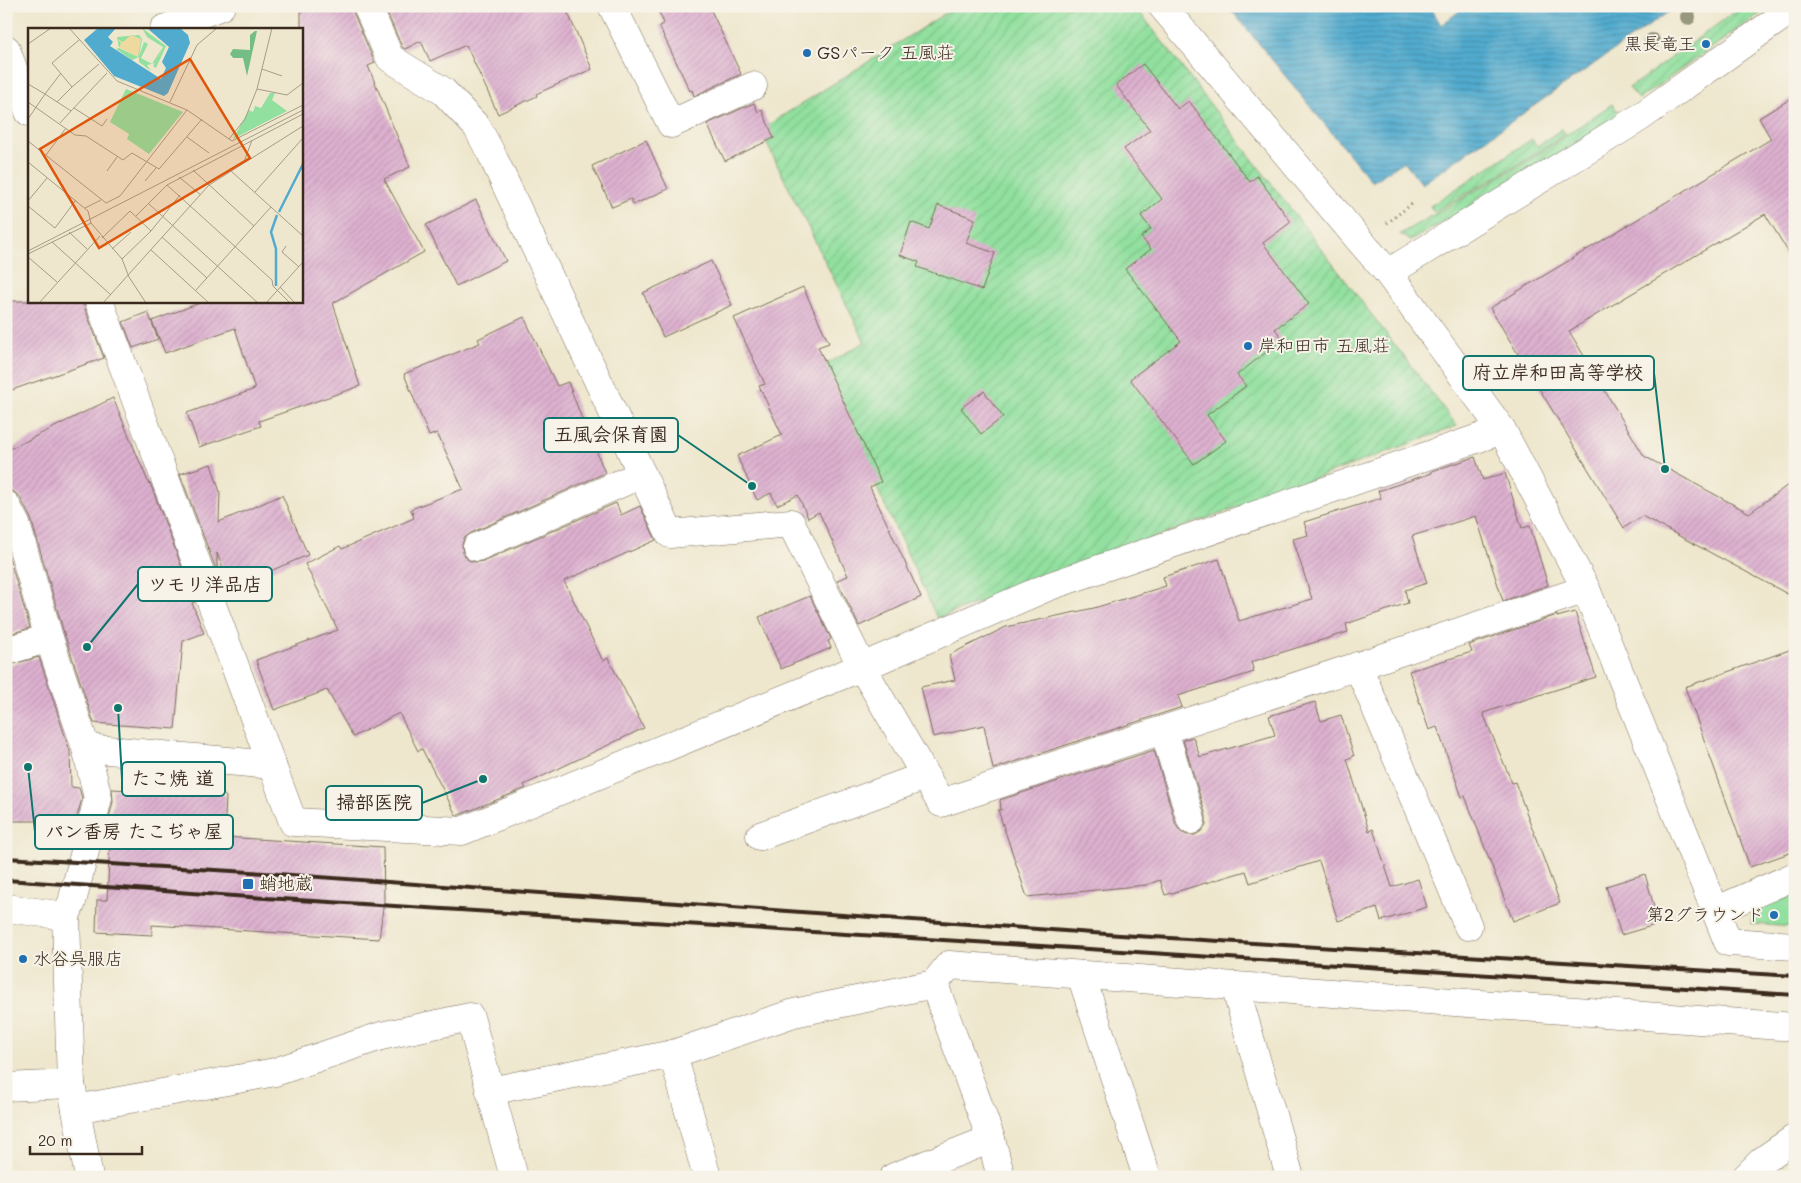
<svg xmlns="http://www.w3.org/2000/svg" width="1801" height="1183" font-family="Mali,'Klee One',sans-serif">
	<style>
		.garden { fill: url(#garden-furrows); stroke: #66855e }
		.pitch { fill: #91e09f; stroke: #66855e }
		.water { fill: url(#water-rules); stroke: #466a76 }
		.building { fill: url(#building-hatch) }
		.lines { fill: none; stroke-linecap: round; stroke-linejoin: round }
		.minor-casing { stroke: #7a6c5b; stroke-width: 29 }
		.path { stroke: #7a6c5b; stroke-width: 3; stroke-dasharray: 1 4; stroke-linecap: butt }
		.minor { stroke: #fff; stroke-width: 28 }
		.rail { stroke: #3b2a1e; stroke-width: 4 }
		.tree { fill: #97987e }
		.poi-dot { fill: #1f6fb2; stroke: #f7f3e8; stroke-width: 2 }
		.labels { text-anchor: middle; stroke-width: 4; stroke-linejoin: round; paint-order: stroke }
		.poi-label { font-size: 18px; fill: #3b2a1e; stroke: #f7f3e8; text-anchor: start }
		.inset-river { fill: none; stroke: #51abcf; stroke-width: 2.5 }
		.inset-road { fill: none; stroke: #a69b87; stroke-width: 1 }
		.view { fill: #df570d; fill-opacity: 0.15; stroke: #df570d; stroke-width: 2.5 }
		.inset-edge { fill: none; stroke: #3b2a1e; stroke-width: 2.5 }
		.leader { fill: none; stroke: #0f766e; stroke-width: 2 }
		.callout-dot { fill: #0f766e; stroke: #f7f3e8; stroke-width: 2 }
		.callout { fill: #f7f3e8; stroke: #0f766e; stroke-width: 2 }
		.callout-label { font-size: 19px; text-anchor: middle; font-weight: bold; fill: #3b2a1e }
	</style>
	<defs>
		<pattern id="garden-furrows" width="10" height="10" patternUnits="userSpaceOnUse" patternTransform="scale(1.25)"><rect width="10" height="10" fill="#91e09f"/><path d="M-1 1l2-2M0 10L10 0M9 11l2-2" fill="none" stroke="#7ec088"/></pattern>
		<pattern id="water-rules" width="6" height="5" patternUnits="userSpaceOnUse" patternTransform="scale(1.25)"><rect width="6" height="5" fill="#51abcf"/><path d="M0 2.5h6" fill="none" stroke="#448ba7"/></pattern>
		<pattern id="building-hatch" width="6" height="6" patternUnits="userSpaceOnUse" patternTransform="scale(1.25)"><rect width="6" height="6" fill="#ddb1d0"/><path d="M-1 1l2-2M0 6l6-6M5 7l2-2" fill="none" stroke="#bf98b2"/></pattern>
	</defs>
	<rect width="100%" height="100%" fill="#f7f3e8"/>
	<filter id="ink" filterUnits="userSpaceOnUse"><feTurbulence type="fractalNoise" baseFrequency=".02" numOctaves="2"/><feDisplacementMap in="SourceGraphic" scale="10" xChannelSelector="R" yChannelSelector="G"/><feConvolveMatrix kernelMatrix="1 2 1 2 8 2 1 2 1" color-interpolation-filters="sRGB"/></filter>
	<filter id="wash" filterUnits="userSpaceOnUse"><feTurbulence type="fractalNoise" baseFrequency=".0096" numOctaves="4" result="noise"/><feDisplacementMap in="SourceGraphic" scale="20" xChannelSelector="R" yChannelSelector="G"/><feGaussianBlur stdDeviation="1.12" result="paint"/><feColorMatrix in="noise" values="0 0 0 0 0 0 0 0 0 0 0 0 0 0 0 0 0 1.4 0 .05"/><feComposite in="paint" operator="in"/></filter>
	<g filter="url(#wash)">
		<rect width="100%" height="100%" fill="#eee7cd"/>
		<!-- garden -->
		<g class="garden">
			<path d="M957 6H1135L1457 426 937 618 821 367 865 342 760 130Z"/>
			<path d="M1743 6H1771L1639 99 1629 88Z"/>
			<path d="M1612 104 1619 113 1611 125 1410 241 1400 234 1534 157Z"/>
			<path d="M1562 129 1565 134 1533 156 1434 212 1430 206 1532 139 1537 146Z"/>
		</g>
		<!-- pitch -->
		<path class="pitch" d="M1795 893V927L1751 924 1755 907Z"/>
		<!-- water -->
		<path class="water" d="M1228 6H1430L1441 25 1466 6H1677L1422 184 1404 161 1372 182Z"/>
		<g id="blocks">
			<!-- building -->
			<g class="building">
				<path d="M301 6H352L353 12 375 63 368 66 410 167 384 179 424 252 333 303 360 386 259 421 261 426 199 447 187 413 255 389 235 328 165 353 152 321 205 301H301Z"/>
				<path d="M384 6H565L592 69 536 94 537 96 498 114 466 45 430 61 421 41 405 49 402 47Z"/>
				<path d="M656 6H709L741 74 694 96 692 90 690 91 659 26 664 23Z"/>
				<path d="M1143 64 1178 109 1189 101 1250 182 1257 176 1291 222 1263 243 1309 304 1275 329 1283 339 1237 375 1246 386 1207 415 1226 441 1194 464 1130 379 1181 341 1125 269 1151 249 1141 237 1151 229 1141 216 1162 199 1124 149 1150 130 1116 85Z"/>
				<path d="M1795 96V263L1765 214 1569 331 1644 456 1749 513 1795 480V598L1642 516 1624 528 1490 308 1771 139 1759 118Z"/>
				<path d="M754 103 758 112 762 110 774 138 725 161 707 124Z"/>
				<path d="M646 140 668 189 633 205 631 199 612 207 592 166Z"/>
				<path d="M476 200 506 261 456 286 426 225Z"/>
				<path d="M938 205 975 219 966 243 995 253 982 290 917 267 919 262 900 255 911 222 929 229Z"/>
				<path d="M711 261 732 305 663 337 643 293Z"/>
				<path d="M803 287 829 343 818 347 881 482 870 487 921 597 859 626 837 580 848 576 819 512 808 518 798 495 777 505 771 493 757 500 737 456 782 435 759 386 765 384 734 318Z"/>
				<path d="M6 301H82L104 358 6 392Z"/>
				<path d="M148 312 158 339 133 348 123 322Z"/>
				<path d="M524 317 557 386 568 382 588 435H590L605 473 471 533 464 538 462 545 463 553 468 560 475 562 483 561 616 503 621 515 640 506 656 540 564 581 603 661 608 658 644 728 524 785 526 788 459 815H456L422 749 418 751 399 713 353 737 327 690 274 710 256 660 338 630 305 564 340 546 342 549 414 518 411 509 463 489 437 433 429 436 404 374 480 343 478 339Z"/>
				<path d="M984 391 1003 417 981 434 961 408Z"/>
				<path d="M113 398 149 484 150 483 195 602 192 603 204 633 183 641 175 729 94 723 64 633 31 519 20 497 14 492 6 489V451Z"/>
				<path d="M1475 457 1483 480 1505 473 1522 528 1530 526 1548 585 1503 601 1476 516 1412 536 1427 583 1405 590 1408 603 1346 624 1348 632 1251 662 1254 672 1178 696 1182 707 993 769 984 725 933 737 921 687 955 680 949 655 1006 627 1094 608 1166 586 1163 577 1219 559 1239 621 1312 599 1293 539 1308 535 1304 522 1381 498 1378 491 1432 473V471Z"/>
				<path d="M211 464 220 492 219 522 282 495 308 555 230 588 217 553V572L180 474Z"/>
				<path d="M6 547 30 628 6 635Z"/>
				<path d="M810 596 831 639 828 641 831 648 781 669 759 617Z"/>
				<path d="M1575 612 1596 677 1483 713 1512 783 1515 782 1560 903 1513 921 1465 796 1462 797 1437 727 1429 730 1409 671 1472 652 1469 645 1557 615V617Z"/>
				<path d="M1795 648V851L1750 867 1685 687Z"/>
				<path d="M39 657 70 751 71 787 79 788 82 798 76 821H6V666Z"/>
				<path d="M1315 702 1321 721 1341 715 1354 756 1347 759 1369 831 1373 829 1392 887 1418 879 1427 907 1381 921 1377 908 1338 921 1319 861 1250 883 1246 871 1165 895 1160 880 1146 885 1027 897 998 810H1001L1000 800 1154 750 1176 825 1181 832 1187 835H1195L1203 830 1206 824V816L1183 740 1193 737 1200 757 1275 735 1269 716Z"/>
				<path d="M185 773 204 774 226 797 224 837 383 847 384 900 379 939 152 925V935L96 932 97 900H107L111 822H108L113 802 112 789 184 793Z"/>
				<path d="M1645 874 1655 910 1651 911 1655 925 1621 935 1606 886Z"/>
			</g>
		</g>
	</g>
	<g filter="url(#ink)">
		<use href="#blocks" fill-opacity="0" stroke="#7a6c5b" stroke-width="1"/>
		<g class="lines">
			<defs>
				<g id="minor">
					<path d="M367 6 390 58 443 91 477 127 491 153 670 534 791 523 862 667 941 803 1358 666 1586 589"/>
					<path d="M612 6 671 124 753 86"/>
					<path d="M1162 6 1361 242 1388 273 1502 430 1586 589 1728 942 1795 946"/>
					<path d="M164 29 221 6"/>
					<path d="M6 49 29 112"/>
					<path d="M1388 273 1639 118 1795 7"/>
					<path d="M99 301 293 822 462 831 862 667 1050 586 1502 430"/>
					<path d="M6 505 16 524 49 638 86 748 98 798 82 863 72 902 66 916 71 1084 89 1177"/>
					<path d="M477 547 642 474"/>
					<path d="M6 651 49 638"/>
					<path d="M1358 666 1468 926"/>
					<path d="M1164 730 1191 820"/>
					<path d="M86 748 272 765"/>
					<path d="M760 836 925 776"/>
					<path d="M6 908 66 916"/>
					<path d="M1715 911 1795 876"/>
					<path d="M1081 975 1147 1177"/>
					<path d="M1235 986 1290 1177"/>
					<path d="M673 1054 707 1177"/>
					<path d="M6 1087 71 1084"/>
					<path d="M490 1091 673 1054 794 1013 934 984"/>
					<path d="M76 1109 275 1072 381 1036 470 1017 514 1177"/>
					<path d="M894 1177 991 1139"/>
					<path d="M1001 1177 991 1139 934 984 949 965 1795 1027"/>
					<path d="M1746 1177 1762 1161 1795 1138"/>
				</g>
			</defs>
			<!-- minor casing -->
			<use href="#minor" class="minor-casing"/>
			<!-- path -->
			<path class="path" d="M1387 223 1412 204"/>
			<!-- minor -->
			<use href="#minor" class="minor"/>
			<!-- rail -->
			<g class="rail">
				<path d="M6 858 250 872 1120 935 1795 976"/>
				<path d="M6 880 249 897 1121 951 1795 995"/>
			</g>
		</g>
		<!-- trees -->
		<g class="tree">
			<circle cx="1688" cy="17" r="8"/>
			<circle cx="1652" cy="41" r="8"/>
		</g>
	</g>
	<!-- markers -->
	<g class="poi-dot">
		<circle cx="1706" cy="44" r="5"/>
		<circle cx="807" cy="53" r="5"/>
		<circle cx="1248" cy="346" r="5"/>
		<rect x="242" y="878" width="12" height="12" rx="2.5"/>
		<circle cx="1774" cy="915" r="5"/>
		<circle cx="23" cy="959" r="5"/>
	</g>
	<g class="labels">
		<!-- poi labels -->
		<g class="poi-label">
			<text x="1696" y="50" text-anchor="end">黒長竜王</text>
			<text x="817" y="59">GSパーク 五風荘</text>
			<text x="1258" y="352">岸和田市 五風荘</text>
			<text x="259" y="890">蛸地蔵</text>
			<text x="1764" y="921" text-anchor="end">第2グラウンド</text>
			<text x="33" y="965">水谷呉服店</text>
		</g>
	</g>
	<!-- overview -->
	<g transform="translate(28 28)">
		<rect width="275" height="275" fill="#eee7cd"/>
		<path d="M227 3H229L219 48 215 30H205L202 26 205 21 222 22V7Z" fill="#74be86"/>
		<path d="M103 7 113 11 110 29 91 19 93 15 89 11 96 12Z" fill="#eeda9e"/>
		<path d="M114 0 138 18 128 40 125 38 127 35 119 37 123 43 111 34V29L104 32 88 21 91 20 89 9 111 7 114 11 111 28 116 14 120 16 113 30 124 36 134 20 128 35 135 19 119 9ZM103 7 113 11 110 29 91 20 93 15 89 11 95 14ZM98 61 155 84 121 126 99 111 101 106 82 94Z" fill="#91e09f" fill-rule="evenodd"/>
		<path d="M242 65H247L244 72 259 83 205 111 221 82 225 84 227 78 233 80Z" fill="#91e09f"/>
		<path d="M88 0 80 9 85 14 82 18 133 51 138 40 134 34 141 19 119 0H152L160 7 162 15 140 65 136 68 86 48 56 12 69 1Z" fill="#51abcf"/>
		<path class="inset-river" d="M251 184 275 136M248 258V221L243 204 249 187"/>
		<path class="inset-road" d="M41 0 89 53 159 82 204 113 275 77M51 12 24 35 44 59 71 36M0 16 23 0M234 41 254 48M33 45 17 66 43 83 79 45M0 56 17 66 0 91M229 61 259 67 275 55M0 74 47 107 58 108 95 132 104 125 131 141 174 91M29 74 44 59M142 74 169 17 189 0M46 80 74 98 79 91M32 95 43 83M159 109 181 125M201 111 217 91 229 61 244 0M0 113 78 175 92 168 159 82M18 127 38 100M0 134 60 183 63 195 94 231 101 249 118 275M216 134 224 112M165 142 226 198M79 143 89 129M203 143 275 208M151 149 173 167M117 153 128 140M227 164 275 110M0 173 19 150M121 176 230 275M0 178 27 200 48 172M57 180 73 172M108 188 139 157M41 204 59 221M134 209 179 250M74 210 102 183 123 203M24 214 83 267M258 218 254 224 271 239M84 221 103 204M123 222 181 275M0 223 275 82M0 226 63 195M0 229 29 254M94 231 123 203 152 167M252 259 267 275M168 262 243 179M11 275 72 208M75 275 181 157 275 98M238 275 275 234M262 275 245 258 244 252 139 157 275 86"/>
		<path class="view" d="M162 31 222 130 71 220 12 121Z"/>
		<rect width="275" height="275" class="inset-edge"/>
	</g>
	<!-- callouts -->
	<path class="leader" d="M1665 469L1654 373M752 486L678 435M87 647L138 584M118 708L122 779M483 779L422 803M28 767L35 832"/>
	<g class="callout-dot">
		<circle cx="1665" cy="469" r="5"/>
		<circle cx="752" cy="486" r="5"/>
		<circle cx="87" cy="647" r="5"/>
		<circle cx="118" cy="708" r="5"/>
		<circle cx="483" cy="779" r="5"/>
		<circle cx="28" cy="767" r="5"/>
	</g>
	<g class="callout">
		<rect x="1463" y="356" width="191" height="34" rx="5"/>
		<rect x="544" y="418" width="134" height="34" rx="5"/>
		<rect x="138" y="567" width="134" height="34" rx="5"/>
		<rect x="122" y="762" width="103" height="34" rx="5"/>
		<rect x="326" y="786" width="96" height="34" rx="5"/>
		<rect x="35" y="815" width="198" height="34" rx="5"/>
	</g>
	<g class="callout-label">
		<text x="1558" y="379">府立岸和田高等学校</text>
		<text x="611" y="441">五風会保育園</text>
		<text x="205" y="591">ツモリ洋品店</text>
		<text x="173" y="785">たこ焼 道</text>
		<text x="374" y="809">掃部医院</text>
		<text x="134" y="838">パン香房 たこぢゃ屋</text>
	</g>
	<!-- margin -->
	<rect width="1801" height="1183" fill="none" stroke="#f7f3e8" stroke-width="25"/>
	<!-- scale -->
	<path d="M30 1146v8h112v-8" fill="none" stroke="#3b2a1e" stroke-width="2.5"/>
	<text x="38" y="1146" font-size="15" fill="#3b2a1e" stroke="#f7f3e8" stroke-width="4" paint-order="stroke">20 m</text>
</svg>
